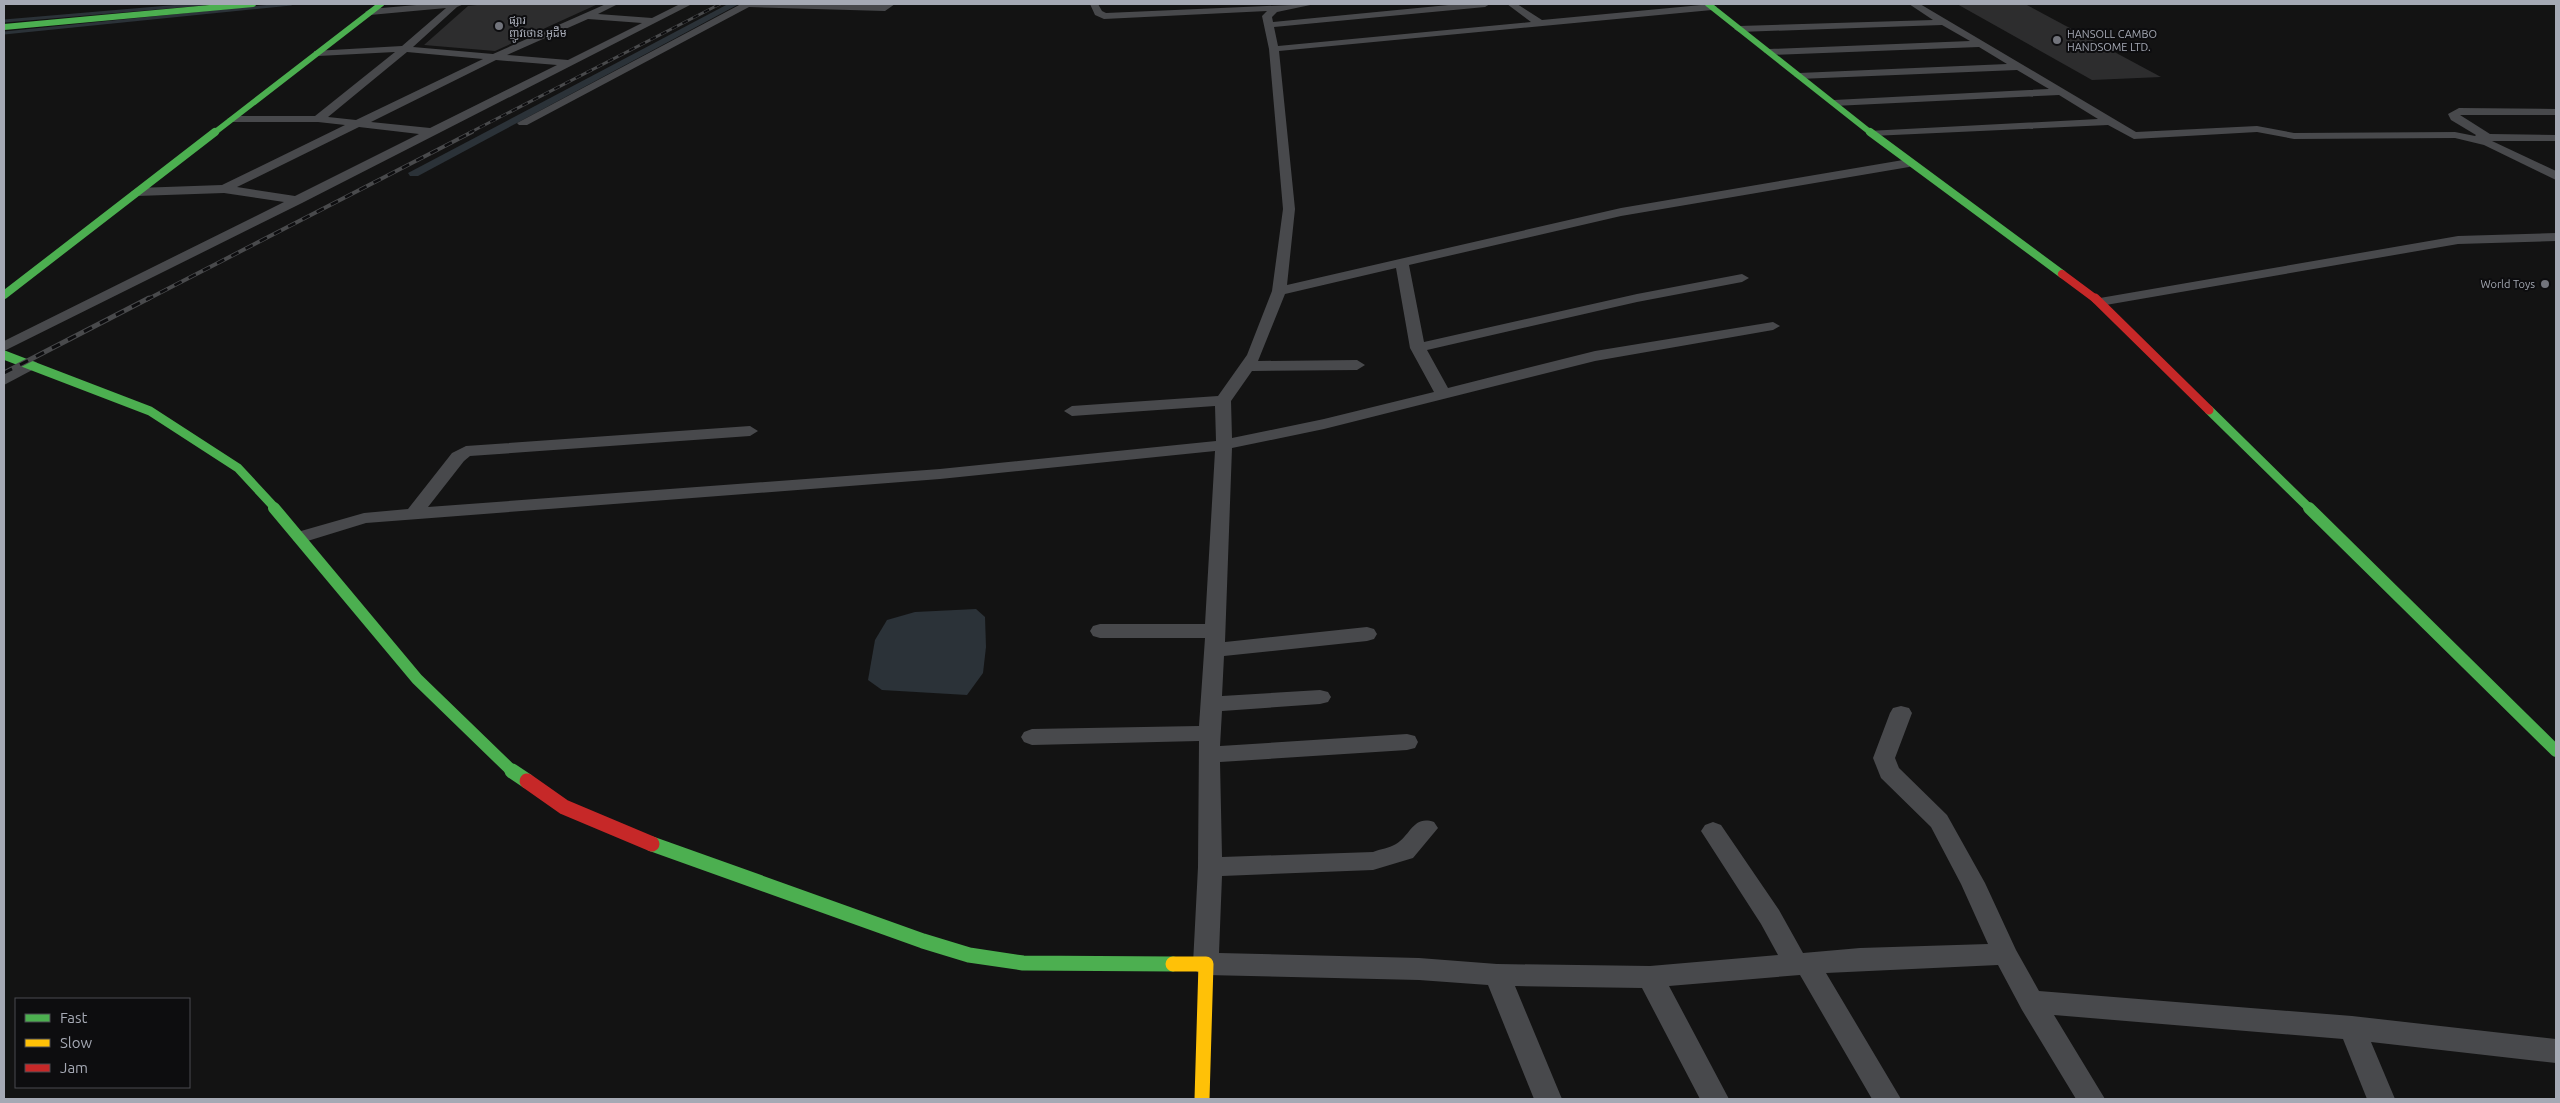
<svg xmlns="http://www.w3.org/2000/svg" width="2560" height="1103" font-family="Ubuntu,'Noto Sans Khmer',sans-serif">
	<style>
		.water { fill: #2b3238 }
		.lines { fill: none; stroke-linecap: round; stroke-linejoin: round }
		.stream { stroke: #2b3238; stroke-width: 3 }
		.canal { fill: #2b3238; fill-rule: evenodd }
		.building { fill: #2d2d2e }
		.street { fill: #48494c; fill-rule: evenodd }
		.fast-far4 { stroke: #4caf50; stroke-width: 6 }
		.fast-far3 { stroke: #4caf50; stroke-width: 8 }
		.fast-far2 { stroke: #4caf50; stroke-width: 9 }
		.fast-far1 { stroke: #4caf50; stroke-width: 12 }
		.fast { stroke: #4caf50; stroke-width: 15 }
		.slow { stroke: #ffc107; stroke-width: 15 }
		.jam-far2 { stroke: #c62828; stroke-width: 8 }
		.jam-far1 { stroke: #c62828; stroke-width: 9 }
		.jam { stroke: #c62828; stroke-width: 15 }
		.rail-far2-casing { stroke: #494a4c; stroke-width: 3 }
		.rail-far1-casing { stroke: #494a4c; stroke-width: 4 }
		.rail-casing { stroke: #494a4c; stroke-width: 5 }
		.rail-far2 { stroke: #0d0d0f; stroke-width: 2; stroke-dasharray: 6; stroke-linecap: butt }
		.rail-far1 { stroke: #0d0d0f; stroke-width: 2.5; stroke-dasharray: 8; stroke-linecap: butt }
		.rail { stroke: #0d0d0f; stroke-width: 3; stroke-dasharray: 9; stroke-linecap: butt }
		.poi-dot { fill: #72747c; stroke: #0d0d0f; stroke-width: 2 }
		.labels { text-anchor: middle; stroke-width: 4; stroke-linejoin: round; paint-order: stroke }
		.far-poi-label { font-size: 11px; fill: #a5a9b4; stroke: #0d0d0f; text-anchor: start }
	</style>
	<rect width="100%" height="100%" fill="#131313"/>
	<!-- water -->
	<path class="water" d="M976 609 985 617 986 647 983 673 967 695 882 690 868 680 875 640 887 620 915 612Z"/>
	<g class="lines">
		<!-- stream -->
		<g class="stream">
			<path d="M4 21 204 4"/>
			<path d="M4 33 291 4"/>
		</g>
		<!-- canal -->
		<path class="canal" d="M728 4H739L418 176H410L408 173Z"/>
	</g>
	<!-- building -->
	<g class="building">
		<path d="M486 4H598L495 51 424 45 468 6Z"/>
		<path d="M1957 4H2025L2161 77 2092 80Z"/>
	</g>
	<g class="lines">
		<!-- street -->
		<g class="street">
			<path d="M428 4H464L457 7 413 47 493 54 606 4H618L598 14 652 18 680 4H692L302 203 4 351V341L284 202 224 193 137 196 131 192 137 188 222 185 345 125 318 122H233L227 119 233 116H315L395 52 318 56 314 55V51L402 46 446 8 370 15 365 12 370 9ZM588 19 642 23 568 60 507 55ZM407 52 483 59 356 120 328 117ZM496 60 557 65 430 128 371 122ZM359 127 419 134 295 196 237 187Z"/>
			<path d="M741 4H895L885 11 749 7 527 125H519L517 123Z"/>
			<path d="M1090 4H1098L1102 11 1106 13 1315 4 1277 12 1272 17 1273 22 1459 4H1490L1485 7 1274 27 1278 46 1531 22 1507 4H1517L1542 20 1712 4 1717 7 1712 10 1279 51 1295 209 1287 285 1621 208 1909 159 1915 163 1909 167 1621 216 1409 265 1424 342 1637 294 1742 274 1749 278 1742 282 1637 302 1427 350 1448 388 1595 351 1773 322 1780 326 1773 330 1595 361 1324 429 1232 448 1225 642 1367 627 1374 629 1377 634 1374 639 1367 641 1224 656 1222 696 1320 690 1328 692 1331 697 1328 702 1320 704 1222 711 1220 746 1407 734 1415 736 1418 742 1415 748 1407 750 1220 762 1222 857 1373 852C1380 849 1390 848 1396 844 1411 835 1413 815 1434 822L1438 828 1413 858 1373 870 1222 876 1219 953 1419 958 1497 964 1650 966 1778 955 1761 924 1701 831 1705 825 1713 822 1721 825 1779 910 1803 953 1860 948 1988 944 1961 884 1931 827 1881 778 1873 758 1890 713 1893 708 1901 706 1909 708 1912 713 1895 758 1899 768 1947 815 1985 883 2016 950 2039 991 2352 1016 2556 1039V1063L2371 1042 2395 1099H2367L2343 1039 2054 1015 2105 1099H2076L2022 1010 1998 965 1826 973 1901 1099H1872L1800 975 1669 986 1729 1099H1700L1642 988 1515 986 1562 1099H1534L1488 985 1419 980 1206 975 1197 972 1193 964 1198 867 1199 741 1032 745 1024 742 1021 737 1024 732 1032 729 1199 726 1205 638H1100L1093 636 1090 631 1093 626 1100 624H1205L1215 451 940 479 366 523 301 543 294 541 292 537 294 533 364 513 408 509 452 453 466 446 750 426 758 431 750 436 470 456 464 461 428 507 940 469 1216 441 1215 406 1072 416 1064 411 1072 406 1218 396 1247 355 1272 291 1283 209 1269 49 1262 16 1267 11 1104 19 1095 15ZM1396 268 1410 348 1434 392 1324 419 1232 438 1231 401 1252 371 1357 370 1365 365 1357 360 1258 361 1285 294Z"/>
			<path d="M1909 4H1920L2136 132 2257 126 2294 133 2455 132 2475 136 2476 135 2451 120 2448 114 2459 108 2556 109V115H2460L2490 134 2556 135V141H2492L2556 171V180L2484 145 2455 138 2294 139 2257 132 2134 139 2108 125 1872 136 1868 135V131L2098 119 2059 95 1834 106 1829 103 1834 100 2049 89 2017 70 1799 79 1794 76 1799 73 2007 64 1979 47 1769 55 1764 52 1769 49 1970 41 1942 25 1739 32 1734 29 1739 26 1933 20Z"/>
			<path d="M2556 233V241L2458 244 2100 306 2093 302 2100 298 2458 236Z"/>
			<path d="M31 360 36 362 39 365 36 368 4 385V374Z"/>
		</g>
		<!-- fast-far4 -->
		<g class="fast-far4">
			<path d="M1708 4 1871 133"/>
			<path d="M4 27 253 4"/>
			<path d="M214 133 381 4"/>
		</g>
		<!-- fast-far3 -->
		<g class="fast-far3">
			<path d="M1870 132 2062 274"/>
			<path d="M4 295 215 132"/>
		</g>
		<!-- fast-far2 -->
		<g class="fast-far2">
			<path d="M4 355 150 411 238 468 276 509"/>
			<path d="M2209 410 2310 509"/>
		</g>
		<!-- fast-far1 -->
		<g class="fast-far1">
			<path d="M274 508 417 679 514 773"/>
			<path d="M2309 508 2556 751"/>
		</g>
		<!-- fast -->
		<g class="fast">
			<path d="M512 771 527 781"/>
			<path d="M652 844 923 941 969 955 1023 963 1173 964"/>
		</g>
		<!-- slow -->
		<path class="slow" d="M1173 964H1206L1202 1099"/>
		<!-- jam-far2 -->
		<path class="jam-far2" d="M2062 274 2097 300"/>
		<!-- jam-far1 -->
		<path class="jam-far1" d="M2095 298 2209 410"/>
		<!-- jam -->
		<path class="jam" d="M527 781 564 807 652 844"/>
		<defs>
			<path id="rail-far2" d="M469 133 720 4"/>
			<path id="rail-far1" d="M146 300 472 132"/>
			<path id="rail" d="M4 373 149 298"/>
		</defs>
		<!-- rail-far2 casing -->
		<use href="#rail-far2" class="rail-far2-casing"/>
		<!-- rail-far1 casing -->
		<use href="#rail-far1" class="rail-far1-casing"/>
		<!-- rail casing -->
		<use href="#rail" class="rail-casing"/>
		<!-- rail-far2 -->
		<use href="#rail-far2" class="rail-far2"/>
		<!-- rail-far1 -->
		<use href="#rail-far1" class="rail-far1"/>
		<!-- rail -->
		<use href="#rail" class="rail"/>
	</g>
	<!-- markers -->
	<g class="poi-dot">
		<circle cx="499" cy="26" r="5"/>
		<circle cx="2057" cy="40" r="5"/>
		<circle cx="2545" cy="284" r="5"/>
	</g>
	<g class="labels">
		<!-- far-poi labels -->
		<g class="far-poi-label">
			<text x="509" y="24">ផ្សារ<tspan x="509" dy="13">ញូវថោន អូដឹម</tspan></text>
			<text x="2067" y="38">HANSOLL CAMBO<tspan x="2067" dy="13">HANDSOME LTD.</tspan></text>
			<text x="2535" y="288" text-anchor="end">World Toys</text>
		</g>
	</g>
	<!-- border -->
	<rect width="2560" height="1103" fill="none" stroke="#a5a9b4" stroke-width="10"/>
	<!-- legend -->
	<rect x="15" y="998" width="175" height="90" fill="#0d0d0f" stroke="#4a4b51"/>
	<rect x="25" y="1014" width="25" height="8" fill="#4caf50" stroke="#4a4b51"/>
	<text x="60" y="1023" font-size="15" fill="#a5a9b4">Fast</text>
	<rect x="25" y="1039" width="25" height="8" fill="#ffc107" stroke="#4a4b51"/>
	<text x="60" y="1048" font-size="15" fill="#a5a9b4">Slow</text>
	<rect x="25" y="1064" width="25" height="8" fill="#c62828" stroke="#4a4b51"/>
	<text x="60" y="1073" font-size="15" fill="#a5a9b4">Jam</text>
</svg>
